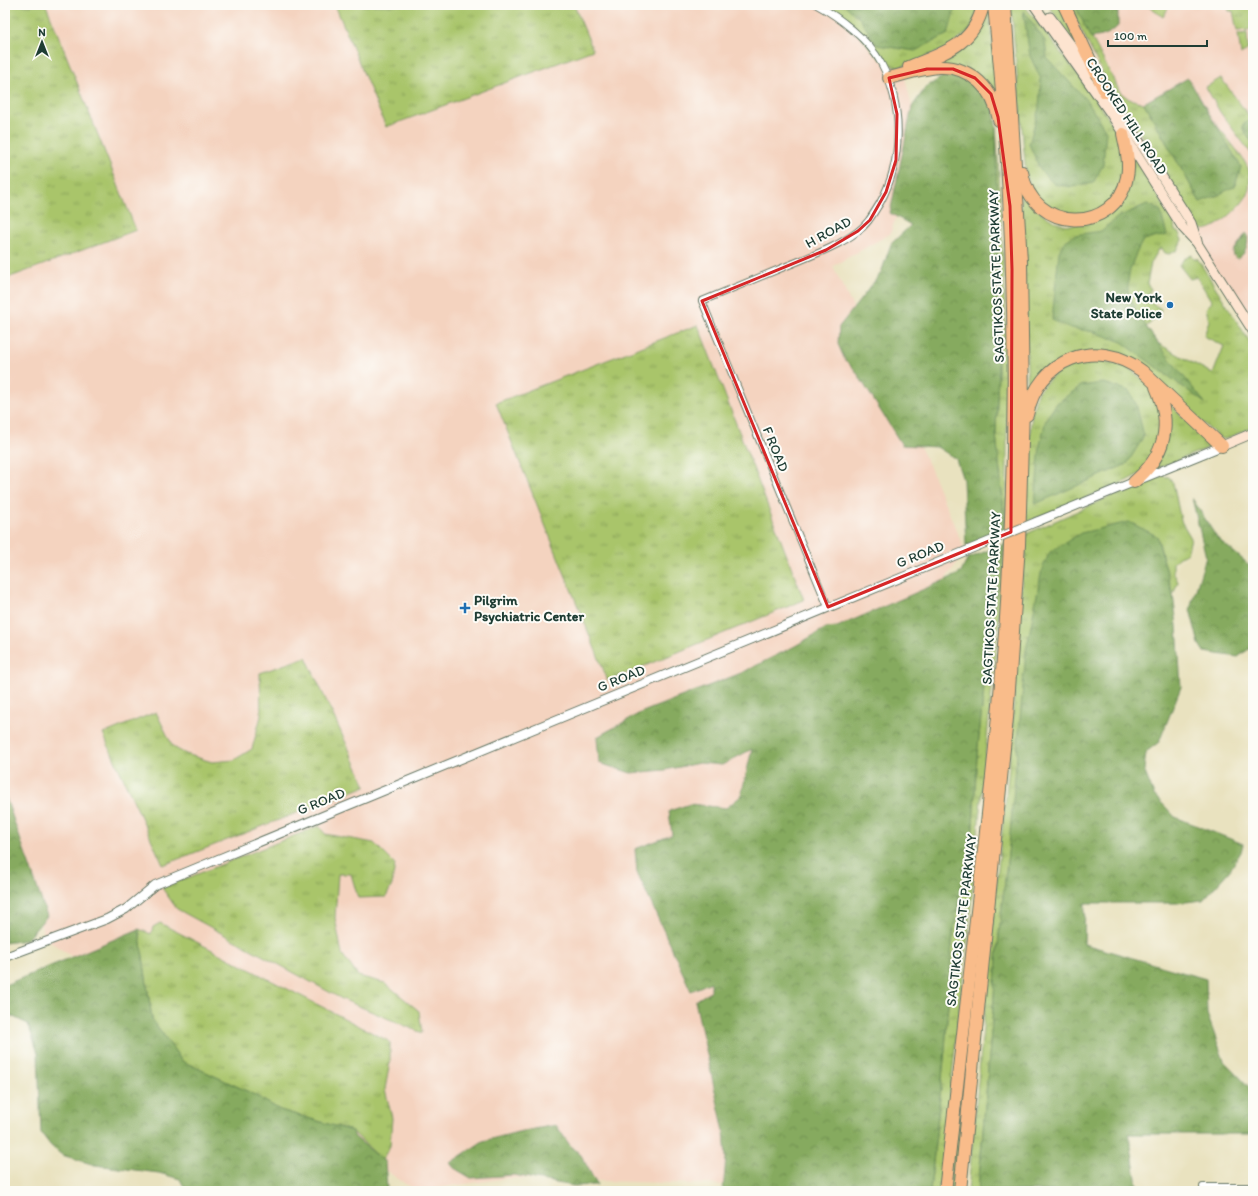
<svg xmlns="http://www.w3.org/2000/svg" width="1258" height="1196" font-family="Itim,sans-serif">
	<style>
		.built { fill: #f4d3bf }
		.grass { fill: url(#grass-tufts); stroke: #648150 }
		.forest { fill: url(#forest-crowns); stroke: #52744a }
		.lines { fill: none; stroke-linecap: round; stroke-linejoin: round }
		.minor-casing { stroke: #667765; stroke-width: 8 }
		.tertiary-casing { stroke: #667765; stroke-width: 10 }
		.secondary-casing { stroke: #667765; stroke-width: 11 }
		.motorway-casing { stroke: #667765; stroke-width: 14 }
		.minor { stroke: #fff; stroke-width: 6 }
		.tertiary { stroke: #fff; stroke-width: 8 }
		.secondary { stroke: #fde4d0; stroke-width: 9 }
		.motorway { stroke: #f9bc8a; stroke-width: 12 }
		.tertiary-bridge-casing { stroke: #667765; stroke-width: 10; stroke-linecap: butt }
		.tertiary-bridge { stroke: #fff; stroke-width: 8 }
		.marked { fill: none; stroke: #d62828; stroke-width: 3; stroke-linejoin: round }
		.poi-dot { fill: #1f6fb2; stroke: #fdfcf7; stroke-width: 1.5 }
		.labels { text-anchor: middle; stroke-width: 4; stroke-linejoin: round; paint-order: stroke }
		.street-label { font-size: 14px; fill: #1f3d34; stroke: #fdfcf7 }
		.poi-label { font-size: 14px; font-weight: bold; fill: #1f3d34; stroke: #fdfcf7; text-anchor: end }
	</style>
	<defs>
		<pattern id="grass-tufts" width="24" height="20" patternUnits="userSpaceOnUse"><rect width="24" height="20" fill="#a9c56b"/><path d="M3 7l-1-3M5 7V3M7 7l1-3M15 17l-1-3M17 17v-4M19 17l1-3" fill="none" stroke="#89a159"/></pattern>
		<pattern id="forest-crowns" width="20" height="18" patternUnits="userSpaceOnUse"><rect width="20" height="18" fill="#86aa5f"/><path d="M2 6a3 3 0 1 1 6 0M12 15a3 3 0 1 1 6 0" fill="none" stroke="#6d8c4f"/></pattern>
	</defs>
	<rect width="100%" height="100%" fill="#fdfcf7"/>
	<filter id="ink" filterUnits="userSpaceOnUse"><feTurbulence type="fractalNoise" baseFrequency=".025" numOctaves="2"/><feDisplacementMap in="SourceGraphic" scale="8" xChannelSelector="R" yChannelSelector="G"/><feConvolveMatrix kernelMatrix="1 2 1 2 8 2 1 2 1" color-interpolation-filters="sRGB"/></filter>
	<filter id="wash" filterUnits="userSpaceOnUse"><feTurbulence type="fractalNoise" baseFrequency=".012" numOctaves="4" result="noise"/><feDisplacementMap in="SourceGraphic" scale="16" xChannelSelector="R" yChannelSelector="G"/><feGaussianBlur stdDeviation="0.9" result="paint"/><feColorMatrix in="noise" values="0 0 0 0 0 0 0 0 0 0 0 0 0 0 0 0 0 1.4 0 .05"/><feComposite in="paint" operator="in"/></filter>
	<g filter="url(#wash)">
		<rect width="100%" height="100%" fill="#e9e2bf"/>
		<!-- built -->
		<g class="built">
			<path d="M5 5H864L900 56 915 120 908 184 890 234 833 266 929 465 965 551 886 665 736 1185 507 1178 416 1191 46 939 5 833Z"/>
			<path d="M1066 5H1253V329L1135 141Z"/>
		</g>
		<!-- grass -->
		<g class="grass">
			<path d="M5 5H46L136 230 5 279Z"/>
			<path d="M335 5H574L593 50 386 127Z"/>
			<path d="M825 5H980L970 29 950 47 900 67C878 67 865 38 850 24 843 17 834 11 825 5Z"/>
			<path d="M988 5 1000 105 933 63 950 55Z"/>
			<path d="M1011 5H1024L1081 79 1113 125 1120 142 1124 165 1121 186 1109 203 1092 214 1070 217 1050 210 1034 195 1026 174Z"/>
			<path d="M1048 5H1061L1077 46Z"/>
			<path d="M1069 5H1075L1120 92 1129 99 1144 103 1200 202 1241 167 1212 119C1221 131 1246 159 1249 171 1250 178 1250 187 1248 193 1244 204 1219 227 1208 229 1203 231 1200 228 1197 225L1105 78Z"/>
			<path d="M1146 5H1170L1163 17Z"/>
			<path d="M1227 5H1253V26L1249 30 1237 31 1233 11H1229Z"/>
			<path d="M1247 33 1248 49 1241 55 1238 34Z"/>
			<path d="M1221 78 1249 116 1250 119 1243 129 1253 144V156L1220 112 1206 87Z"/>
			<path d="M996 127C1005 262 1009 396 1006 530L996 434 998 371Z"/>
			<path d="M1134 156 1174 223 1175 231 1179 233 1182 240 1177 250 1169 254 1165 253 1162 248 1159 249 1151 263 1147 284 1151 289 1145 299 1161 309 1158 316 1146 327 1159 344 1213 374 1224 346 1204 336 1209 321 1206 308 1212 302 1197 277 1190 279 1179 265 1184 259 1192 255V257L1196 260 1197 258 1253 347V427L1225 439 1220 438 1129 359 1079 353 1028 396 1021 189C1033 206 1047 223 1069 225 1080 225 1095 219 1106 216Z"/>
			<path d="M698 325 804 600 608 681 496 403Z"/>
			<path d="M1096 359 1127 367 1150 385 1161 412V435L1141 473 1126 481 1024 523 1025 495 1029 474V445L1032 413 1038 391 1062 368Z"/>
			<path d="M1165 401 1215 445 1154 470Z"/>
			<path d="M1162 476 1169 477 1173 483 1181 521 1191 538 1187 554 1179 557 1173 563V572L1178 582 1173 595 1157 536 1009 845 1000 923 978 1191H968L996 888 1010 758 1023 558H1026L1024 535 1109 497Z"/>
			<path d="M1006 543 968 933 943 1155 939 1191H930L945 1050 952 942 961 886 971 860 977 756 988 648 1004 544Z"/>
			<path d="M306 657 366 786 163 865 103 734 156 712 173 747 186 754 212 762 234 760 252 749 261 716 260 673Z"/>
			<path d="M319 826 325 834 374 843 395 864 392 885 386 897 358 898 351 874H338L335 918 342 954 358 976 385 983 419 1011 422 1033 342 999 177 909 162 888Z"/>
			<path d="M160 923 390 1042V1062L385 1089 392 1118 390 1146 382 1160 352 1131 280 1110 249 1092 182 1061 152 1019 139 929 151 934 153 927Z"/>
			<path d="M956 1121 964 1122 956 1191H948Z"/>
		</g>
		<!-- forest -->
		<g class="forest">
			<path d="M845 5H956L948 34 915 51 877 45 860 19Z"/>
			<path d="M1075 5H1118V26C1110 34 1101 38 1090 37Z"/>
			<path d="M1023 10 1045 41 1047 58 1087 101 1106 131 1103 165 1093 183 1072 187 1054 184 1041 171 1029 144 1039 108 1041 79 1030 56Z"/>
			<path d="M952 71 964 75 993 104 996 127 998 371 996 434 1006 530 966 546 963 480 956 459 937 447 902 445 855 370 845 360 838 344 839 327 881 273 891 244 911 225 890 213 912 107 926 87Z"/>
			<path d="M1188 78 1241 167 1235 186 1218 195 1200 202 1144 103Z"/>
			<path d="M1253 113V144L1243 129V124L1250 119 1249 116Z"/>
			<path d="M1147 204 1160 210 1167 235 1143 240C1135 255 1127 271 1128 289 1129 313 1188 381 1205 403L1122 342 1094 332 1071 328 1052 320 1059 252 1064 242 1075 235 1101 231 1118 217Z"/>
			<path d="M1246 233 1248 235C1248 245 1247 253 1237 259L1234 256 1233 252Z"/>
			<path d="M1103 383 1129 391 1136 404 1144 436 1127 464 1035 504 1040 445 1046 419 1057 403 1081 386Z"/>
			<path d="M1192 498 1217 538 1253 568V646L1238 657 1204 652 1199 644 1190 609 1206 557Z"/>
			<path d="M1129 522 1157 536 1173 595 1177 625 1181 687 1159 742 1146 752 1144 770 1154 795 1175 817 1243 844 1241 852 1230 870 1203 900 1177 903H1085L1084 944 1206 979 1207 1014 1224 1061 1253 1091V1134H1129L1138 1191H978L1000 923 1009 845 1026 651 1042 569 1050 552 1081 533Z"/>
			<path d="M1004 544 988 648 977 756 971 860 961 886 952 942 945 1050 930 1191H723L726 1158 724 1131 695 1001 711 991V982L691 991 637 872 635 849 672 835 669 811 690 804 726 808 741 796 752 749 722 765 699 763 665 770 631 773 599 763 597 737 640 713 741 673 795 646 826 628 837 627 961 573 967 559Z"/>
			<path d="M5 795 47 916 26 940 5 943Z"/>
			<path d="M139 929 152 1019 182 1061 249 1092 280 1110 352 1131 355 1137 385 1162 387 1188 382 1191H186L180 1179 159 1173 95 1165 62 1155 51 1146 41 1133 38 1053 28 1024 5 1013V985Z"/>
			<path d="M556 1125 569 1144 581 1155 597 1185 573 1186 514 1175 471 1178 454 1168 450 1163 483 1141 518 1132Z"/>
		</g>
	</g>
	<g filter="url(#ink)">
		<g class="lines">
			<defs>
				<g id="minor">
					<path d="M817 5C839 17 869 40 881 63 904 106 903 161 880 203 873 214 868 224 857 232 837 247 813 255 789 265 760 277 731 289 702 301L828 607"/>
					<path d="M1203 1187H1253"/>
				</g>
				<g id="tertiary">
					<path d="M1036 522 1222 446"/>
					<path d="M5 957 107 919 126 909 155 885 995 539"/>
				</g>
				<g id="secondary">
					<path d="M1034 5 1111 114 1183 228 1197 243 1253 331"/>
					<path d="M1050 17 1091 72"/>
					<path d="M1102 88 1145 150 1191 223 1197 241"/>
					<path d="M1222 446 1253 433"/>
				</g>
				<g id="motorway">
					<path d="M1064 5 1105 92"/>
					<path d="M909 67C943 53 974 46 983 5"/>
					<path d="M889 78C905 74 923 68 940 67 971 66 994 90 999 120"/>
					<path d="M1022 172C1032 234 1116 235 1127 177 1130 163 1126 148 1123 134"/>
					<path d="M1027 415C1038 359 1096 336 1142 371L1222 446"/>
					<path d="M1134 482C1165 456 1173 425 1156 387"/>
					<path d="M945 1191C956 1092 968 993 979 894 990 797 1001 700 1007 602 1019 403 1015 203 994 5"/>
					<path d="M960 1191 1007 718 1019 545 1023 407 1021 261 1005 5"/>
				</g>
			</defs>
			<!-- minor casing -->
			<use href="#minor" class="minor-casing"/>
			<!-- tertiary casing -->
			<use href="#tertiary" class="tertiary-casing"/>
			<!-- secondary casing -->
			<use href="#secondary" class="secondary-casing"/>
			<!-- motorway casing -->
			<use href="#motorway" class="motorway-casing"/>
			<!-- minor -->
			<use href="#minor" class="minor"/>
			<!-- tertiary -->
			<use href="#tertiary" class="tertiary"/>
			<!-- secondary -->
			<use href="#secondary" class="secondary"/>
			<!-- motorway -->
			<use href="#motorway" class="motorway"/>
			<defs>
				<path id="tertiary-bridge" d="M995 539 1036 522"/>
			</defs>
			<!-- tertiary-bridge casing -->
			<use href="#tertiary-bridge" class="tertiary-bridge-casing"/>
			<!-- tertiary-bridge -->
			<use href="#tertiary-bridge" class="tertiary-bridge"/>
		</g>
	</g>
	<!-- marked area -->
	<path class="marked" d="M927 69H953L975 78 991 94 998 117 1010 206 1012 269 1011 532 828 607 702 301 826 250 858 231 870 220 886 192 896 160 897 114 889 78Z"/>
	<!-- markers -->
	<g class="poi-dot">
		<circle cx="1170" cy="305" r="4"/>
		<path d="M463 602h4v4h4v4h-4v4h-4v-4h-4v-4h4z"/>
	</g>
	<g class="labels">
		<!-- street labels -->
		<g class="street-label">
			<text transform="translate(1127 116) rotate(57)" y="5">CROOKED HILL ROAD</text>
			<text transform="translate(828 232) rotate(-29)" y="5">H ROAD</text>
			<text transform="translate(996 276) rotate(-92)" y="5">SAGTIKOS STATE PARKWAY</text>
			<text transform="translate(776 449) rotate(68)" y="5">F ROAD</text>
			<text transform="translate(920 554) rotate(-22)" y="5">G ROAD</text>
			<text transform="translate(991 598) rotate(-87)" y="5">SAGTIKOS STATE PARKWAY</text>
			<text transform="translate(621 678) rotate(-22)" y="5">G ROAD</text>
			<text transform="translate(321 801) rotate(-22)" y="5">G ROAD</text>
			<text transform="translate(961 920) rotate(-83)" y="5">SAGTIKOS STATE PARKWAY</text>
		</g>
		<!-- poi labels -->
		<g class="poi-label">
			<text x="1162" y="302">New York<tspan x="1162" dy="16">State Police</tspan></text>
			<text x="474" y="605" text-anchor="start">Pilgrim<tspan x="474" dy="16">Psychiatric Center</tspan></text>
		</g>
	</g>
	<!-- margin -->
	<rect width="1258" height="1196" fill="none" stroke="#fdfcf7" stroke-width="20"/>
	<!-- north arrow -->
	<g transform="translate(42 42)" stroke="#fdfcf7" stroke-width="3" paint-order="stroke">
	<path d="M0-3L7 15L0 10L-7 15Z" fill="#1f3d34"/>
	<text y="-6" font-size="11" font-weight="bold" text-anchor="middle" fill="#1f3d34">N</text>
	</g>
	<!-- scale -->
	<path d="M1108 40v6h99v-6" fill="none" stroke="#1f3d34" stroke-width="2"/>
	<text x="1114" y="40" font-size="12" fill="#1f3d34" stroke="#fdfcf7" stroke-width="3" paint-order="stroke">100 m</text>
</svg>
